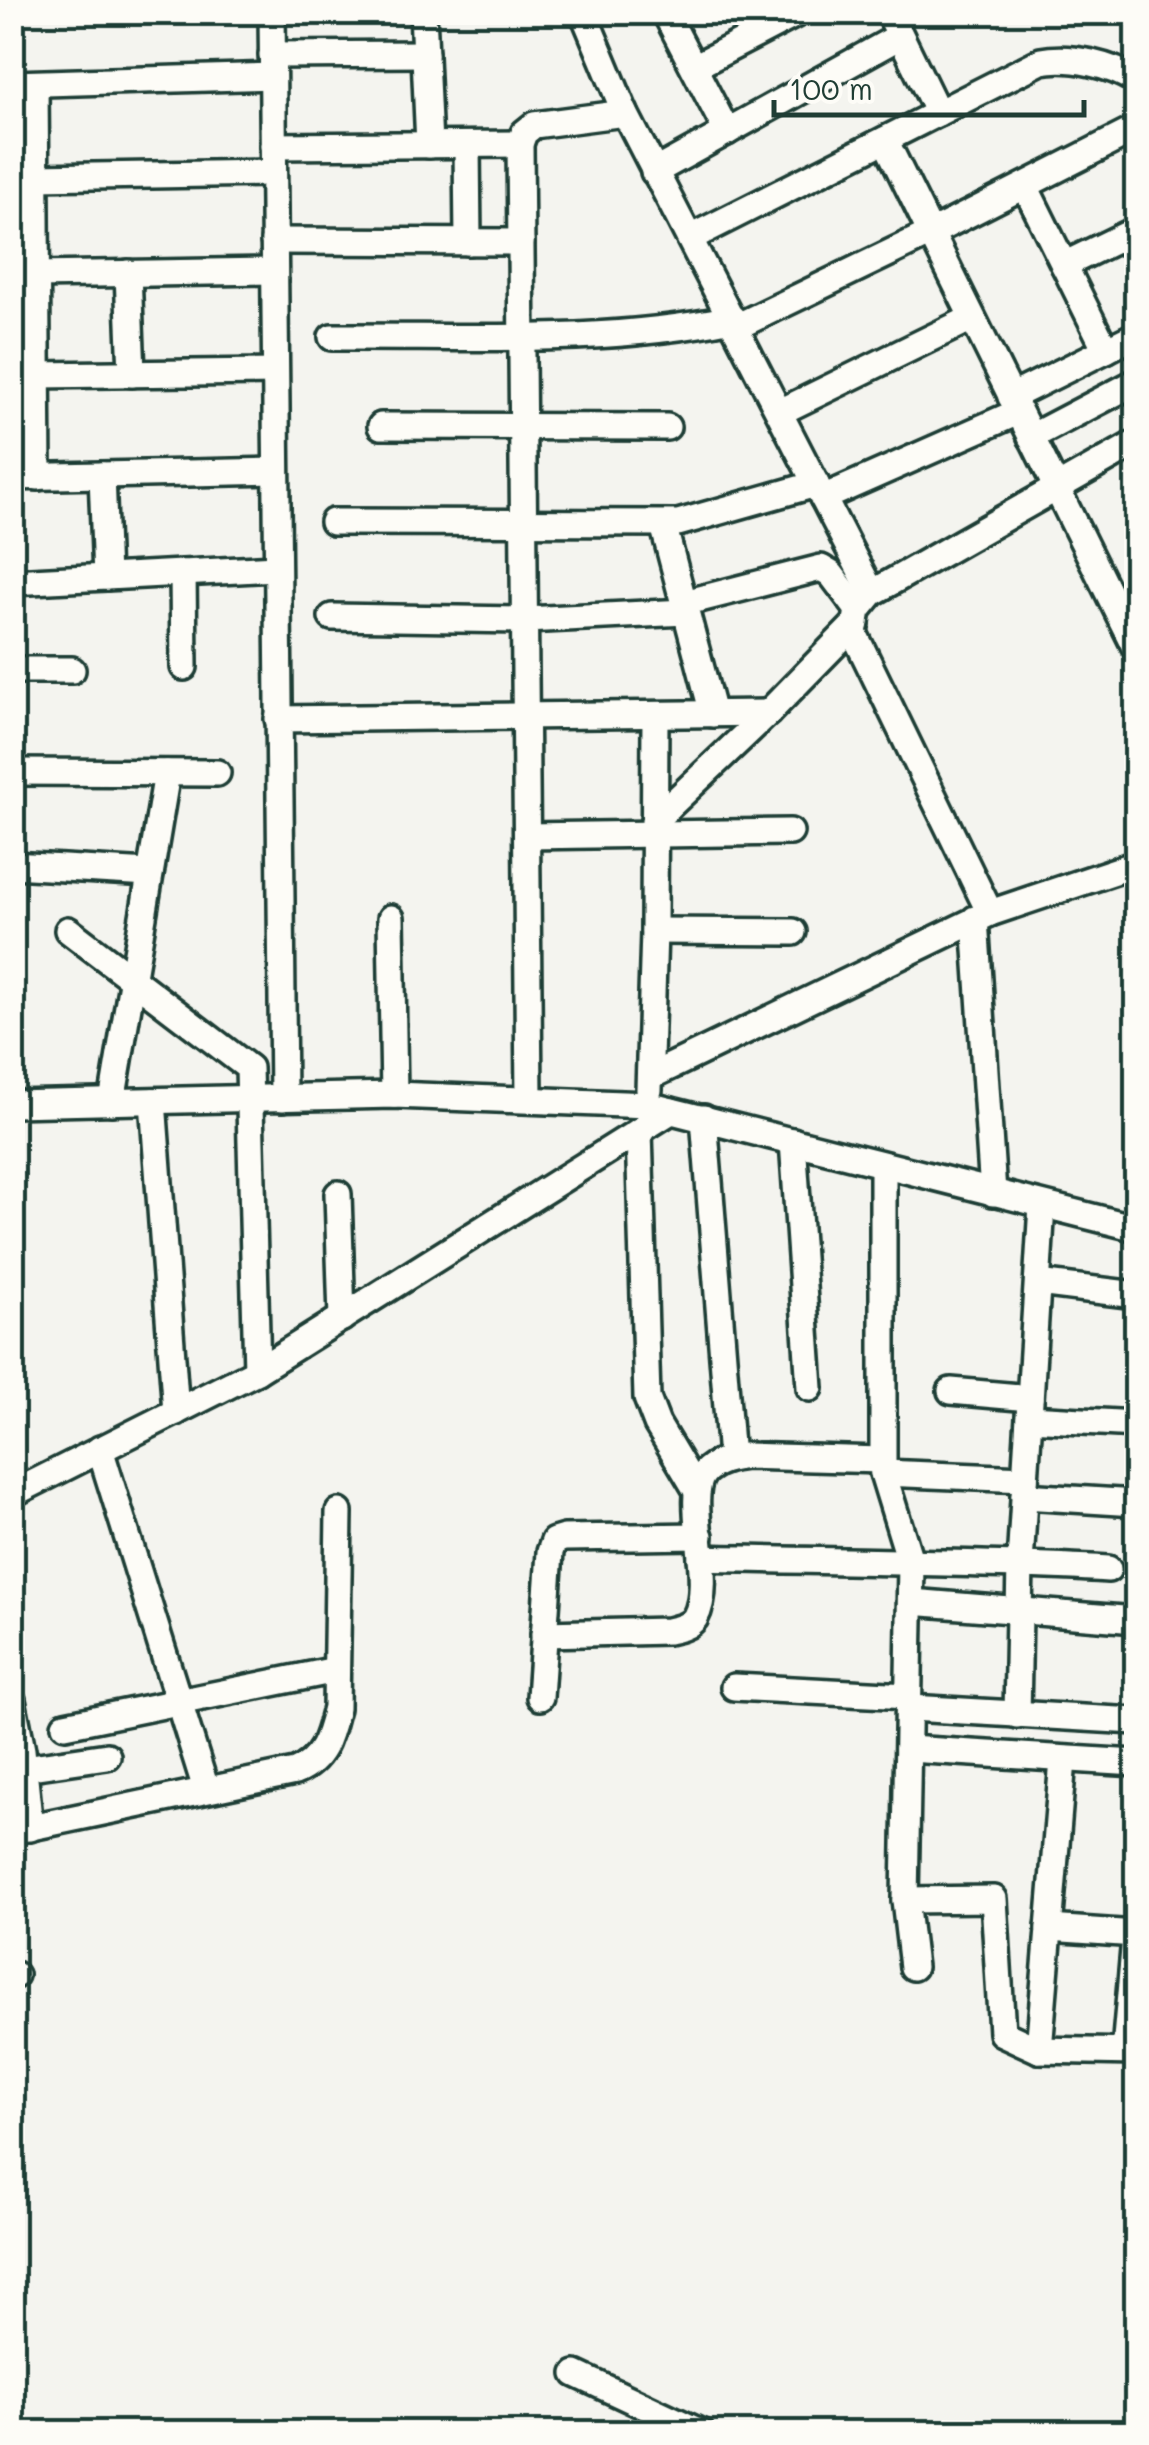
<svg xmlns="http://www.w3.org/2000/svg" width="1149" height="2445" font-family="Mali,sans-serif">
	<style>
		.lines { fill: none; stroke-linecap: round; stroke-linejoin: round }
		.minor-casing { stroke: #1f3d34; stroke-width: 32 }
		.minor { stroke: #fdfcf7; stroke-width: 25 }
	</style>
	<rect width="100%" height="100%" fill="#f4f4ef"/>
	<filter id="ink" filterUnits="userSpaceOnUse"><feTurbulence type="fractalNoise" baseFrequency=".01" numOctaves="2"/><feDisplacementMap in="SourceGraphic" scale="20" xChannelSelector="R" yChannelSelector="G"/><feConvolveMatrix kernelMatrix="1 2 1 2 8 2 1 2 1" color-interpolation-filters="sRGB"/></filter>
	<g filter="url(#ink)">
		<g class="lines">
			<defs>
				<g id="minor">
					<path d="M272 12 283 1098"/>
					<path d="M423 12 429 145"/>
					<path d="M583 12 625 113 872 593"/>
					<path d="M665 12 727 132"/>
					<path d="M889 12 938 113"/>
					<path d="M272 55 425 54"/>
					<path d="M694 67 800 12"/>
					<path d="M12 84 272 76"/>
					<path d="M35 84 38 477"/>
					<path d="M885 140 1136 649"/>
					<path d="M467 145 468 242"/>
					<path d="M273 146 520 144"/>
					<path d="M654 172 900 36"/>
					<path d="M36 177 273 173"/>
					<path d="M1025 186 1106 350"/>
					<path d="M690 238 1041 61C1070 55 1112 65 1136 81"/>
					<path d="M274 241 521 242"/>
					<path d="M1064 265 1136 230"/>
					<path d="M128 273 132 374"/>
					<path d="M37 275 274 271"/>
					<path d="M736 327 931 233 1136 129"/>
					<path d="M332 337C465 336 601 345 732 318"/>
					<path d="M37 375 275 372"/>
					<path d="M1011 397 1136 335"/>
					<path d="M780 412 972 318"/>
					<path d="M381 426 667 427"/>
					<path d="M1031 437 1136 382"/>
					<path d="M102 475 106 577"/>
					<path d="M12 477 276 471"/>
					<path d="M823 498 1018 412"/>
					<path d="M333 522 678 523 816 484"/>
					<path d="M663 524 713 714"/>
					<path d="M183 573 184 667"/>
					<path d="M12 582 276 568"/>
					<path d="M684 603 821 568 831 574 858 610"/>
					<path d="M332 617 525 620 686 612"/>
					<path d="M12 670H72"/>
					<path d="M278 719 768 713"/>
					<path d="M12 772 217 773"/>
					<path d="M654 821 768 713 856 623"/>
					<path d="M527 836 790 832"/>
					<path d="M12 865 150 873"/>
					<path d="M990 913 854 633 858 610 872 593 1136 443"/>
					<path d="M391 918 394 1095"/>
					<path d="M975 919 993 1193"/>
					<path d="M68 930 249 1068 257 1371"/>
					<path d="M654 931 793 932"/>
					<path d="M651 1076 990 913 1136 864"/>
					<path d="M649 1090 654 931 655 715"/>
					<path d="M529 1098 520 144 524 133 534 125 625 113"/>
					<path d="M153 1101 176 1412"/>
					<path d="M112 1102 167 773"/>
					<path d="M12 1104 394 1095 648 1105 1136 1228"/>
					<path d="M704 1118 731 1458"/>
					<path d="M639 1131 647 1398 657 1424 697 1491"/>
					<path d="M793 1141 810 1388"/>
					<path d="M883 1166V1473L911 1564 905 1900 913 1967"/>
					<path d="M338 1194 342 1318"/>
					<path d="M1038 1283 1136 1295"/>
					<path d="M951 1391 1030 1398"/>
					<path d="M1029 1418 1136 1424"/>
					<path d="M100 1449 206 1789"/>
					<path d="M883 1473 1025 1479"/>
					<path d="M12 1494 257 1371 671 1111"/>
					<path d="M1024 1496 1136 1503"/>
					<path d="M701 1558C837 1562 973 1561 1108 1569"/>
					<path d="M911 1602 1136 1620"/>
					<path d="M544 1634 668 1631C677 1629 689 1627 695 1618 716 1582 683 1498 704 1473 715 1461 731 1458 746 1456L882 1460"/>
					<path d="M734 1687 908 1696"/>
					<path d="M540 1697 550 1552 554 1541 564 1538 700 1536"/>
					<path d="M12 1700 22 1750 30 1828"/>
					<path d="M910 1708 1136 1721"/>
					<path d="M1017 1715 1020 1564 1042 1205"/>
					<path d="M65 1725 336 1670"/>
					<path d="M908 1749 1136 1763"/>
					<path d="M24 1768 107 1756"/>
					<path d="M12 1831 295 1772C324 1760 329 1736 336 1708L339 1512"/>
					<path d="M905 1900 994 1899 1002 2033 1039 2050 1136 2052"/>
					<path d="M1049 1928 1136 1934"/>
					<path d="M12 1975H15"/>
					<path d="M1039 2050 1063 1760"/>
					<path d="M1125 2050 1136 1927"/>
					<path d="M576 2374 700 2432"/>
				</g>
			</defs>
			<!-- minor casing -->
			<use href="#minor" class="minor-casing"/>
			<!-- minor -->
			<use href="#minor" class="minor"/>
		</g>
	</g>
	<!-- margin -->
	<rect width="1149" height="2445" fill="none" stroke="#fdfcf7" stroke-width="50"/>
	<rect x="25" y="25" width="1099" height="2395" fill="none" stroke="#1f3d34" stroke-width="4" filter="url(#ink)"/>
	<!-- scale -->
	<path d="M774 100v15h310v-15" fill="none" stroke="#1f3d34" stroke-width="5"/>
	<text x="789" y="100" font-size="30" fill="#1f3d34" stroke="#fdfcf7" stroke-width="8" paint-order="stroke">100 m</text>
</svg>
